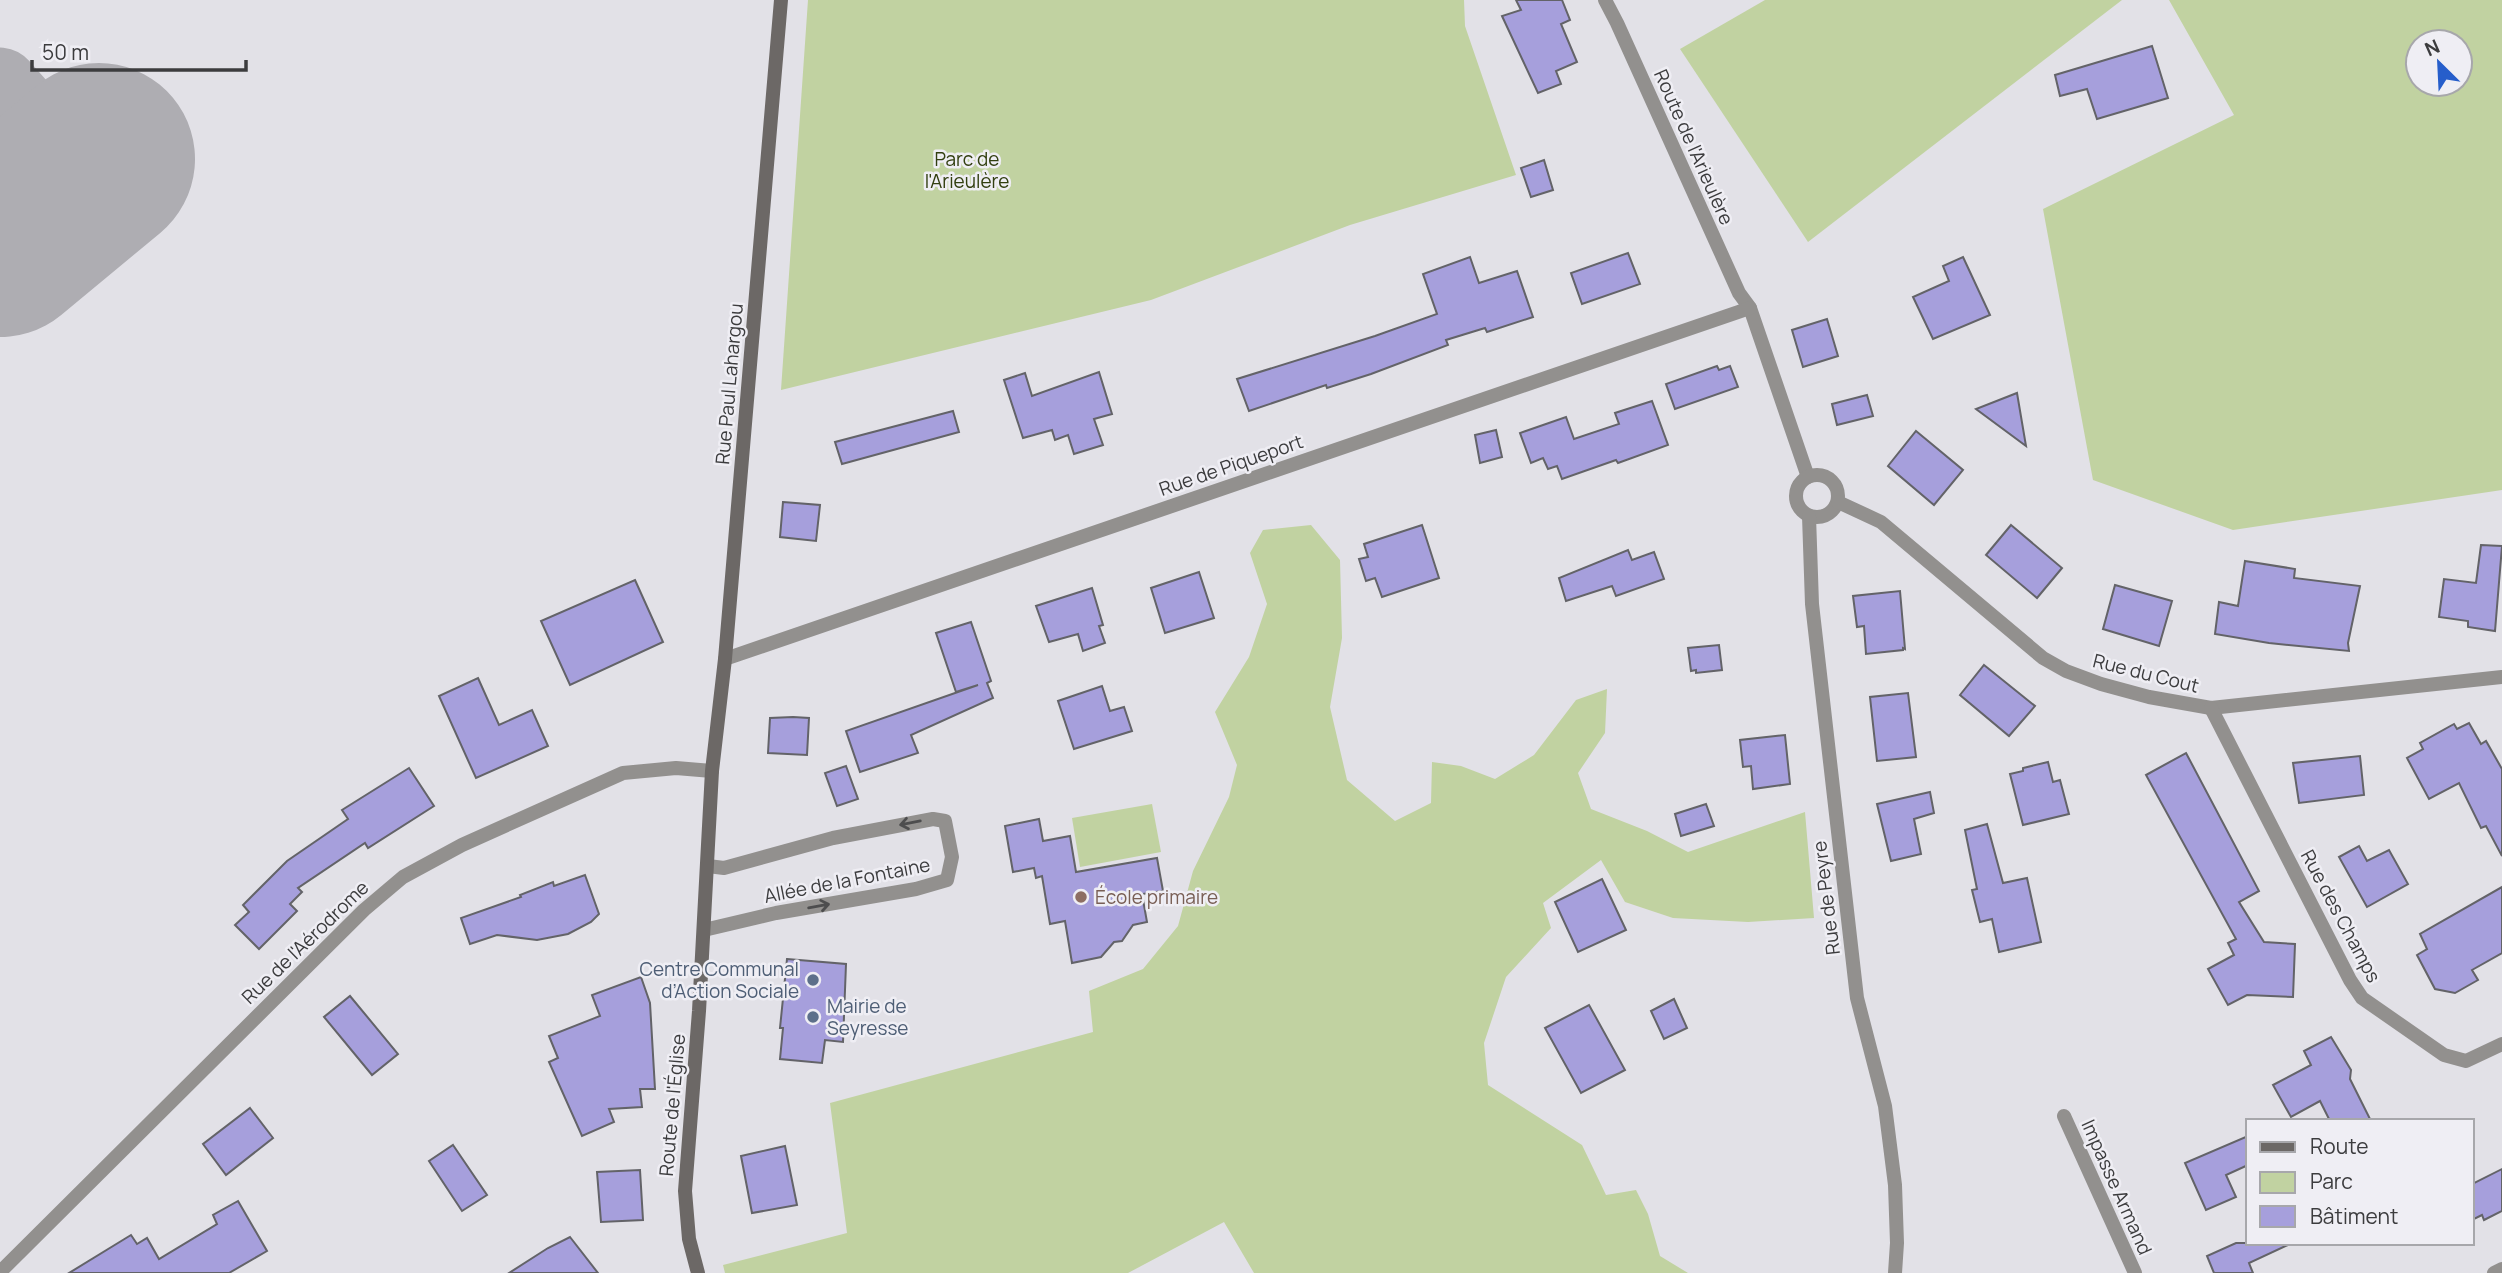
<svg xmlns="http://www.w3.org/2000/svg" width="2502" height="1273" font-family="Manrope,sans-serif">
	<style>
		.green { fill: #c1d2a1; fill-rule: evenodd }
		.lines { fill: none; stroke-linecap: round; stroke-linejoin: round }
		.taxiway { stroke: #aeadb2; stroke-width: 77 }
		.runway { stroke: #aeadb2; stroke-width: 192 }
		.building { fill: #a69fdc; stroke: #636368; stroke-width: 2 }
		.street { stroke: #92908e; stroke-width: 14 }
		.secondary { stroke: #6c6866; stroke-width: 14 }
		.oneway { stroke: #4d4d4e }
		.education-dot { fill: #8d6e63; stroke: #efeef4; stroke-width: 2.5 }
		.service-dot { fill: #5c6f8a; stroke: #efeef4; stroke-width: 2.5 }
		.labels { text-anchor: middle; stroke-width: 5; stroke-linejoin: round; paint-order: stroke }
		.street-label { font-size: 19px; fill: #3c3c3e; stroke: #efeef4 }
		.park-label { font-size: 19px; fill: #323f10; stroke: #efeef4 }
		.education-label { font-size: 19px; fill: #785e54; stroke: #efeef4; text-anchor: start }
		.service-label { font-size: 19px; fill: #4e5e75; stroke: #efeef4; text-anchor: end }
	</style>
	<rect width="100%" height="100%" fill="#e2e1e7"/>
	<!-- green -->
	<g class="green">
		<path d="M808 0H1464L1465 26 1516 175 1350 225 1151 300 781 390Z"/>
		<path d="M1765 0H2122L1808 242 1680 49Z"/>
		<path d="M2169 0H2502V490L2233 530 2093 480 2043 209 2234 115ZM2418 42H2460V84H2418Z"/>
		<path d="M1311 525 1340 560 1342 638 1330 707 1347 780 1395 821 1431 803 1432 762 1461 766 1495 779 1534 755 1576 700 1607 689 1605 733 1578 773 1591 809 1647 831 1688 852 1805 812 1814 918 1748 922 1673 918 1625 902 1601 860 1543 903 1551 928 1506 977 1484 1043 1488 1085 1582 1145 1606 1195 1636 1190 1648 1214 1660 1256 1688 1273H1254L1224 1222 1128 1273H725L723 1265 847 1233 830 1103 1093 1032 1089 991 1143 969 1178 926 1193 871 1229 797 1237 765 1215 712 1249 657 1267 604 1250 553 1263 530Z"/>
		<path d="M1152 804 1161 852 1080 867 1072 818Z"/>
	</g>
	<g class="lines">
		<!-- taxiway -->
		<path class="taxiway" d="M0 86C25 116 74 157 42 199 31 213 14 224 0 235"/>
		<!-- runway -->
		<path class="runway" d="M0 241 99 159"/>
	</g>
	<!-- building -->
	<g class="building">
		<path d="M1516 0H1562L1570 20 1561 24 1577 62 1556 71 1561 84 1538 93 1502 16 1521 10Z"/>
		<path d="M2152 46 2168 98 2097 119 2087 89 2060 96 2055 75Z"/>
		<path d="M1544 160 1553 190 1531 197 1521 168Z"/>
		<path d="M1628 253 1640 284 1582 304 1571 273Z"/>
		<path d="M1470 257 1479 283 1517 271 1533 317 1487 332 1485 328 1446 340 1448 345 1371 374 1327 388 1326 385 1249 411 1237 379 1375 336 1437 314 1423 274Z"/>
		<path d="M1963 257 1990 315 1933 339 1913 297 1949 281 1943 266Z"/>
		<path d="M1827 319 1838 356 1803 367 1792 330Z"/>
		<path d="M1717 366 1719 370 1730 366 1738 387 1675 409 1666 384Z"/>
		<path d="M1099 372 1112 414 1094 419 1103 445 1074 454 1068 435 1055 440 1052 430 1023 438 1004 380 1025 373 1032 396Z"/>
		<path d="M2017 393 2026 446 1976 409Z"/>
		<path d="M1867 395 1873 416 1837 425 1832 404Z"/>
		<path d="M1652 401 1668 445 1618 463 1616 460 1562 479 1557 466 1548 469 1543 458 1531 463 1520 433 1566 417 1574 439 1619 424 1615 413Z"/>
		<path d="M953 411 959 432 842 464 835 442Z"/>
		<path d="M1496 430 1502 457 1480 463 1475 435Z"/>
		<path d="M1916 431 1963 470 1934 505 1888 466Z"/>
		<path d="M783 502 820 505 816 541 780 537Z"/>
		<path d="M1422 525 1439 578 1382 597 1375 578 1366 581 1359 559 1368 557 1364 544Z"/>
		<path d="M2011 525 2062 568 2037 598 1986 555Z"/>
		<path d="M2481 545 2502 546 2495 631 2468 627V621L2439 617 2444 579 2476 583Z"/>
		<path d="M1628 550 1632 560 1654 552 1664 579 1616 596 1612 586 1566 601 1559 578Z"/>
		<path d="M2245 561 2295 569 2294 578 2360 586 2348 643 2349 651 2269 643 2215 634 2219 602 2238 606Z"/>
		<path d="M1199 572 1214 618 1165 633 1151 588Z"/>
		<path d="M635 580 663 642 570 685 541 621Z"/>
		<path d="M2115 585 2172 601 2159 646 2103 629Z"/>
		<path d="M1092 588 1103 625 1099 626 1105 643 1083 651 1078 634 1049 642 1036 606Z"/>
		<path d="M1900 591 1905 649 1903 648V650L1866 654 1864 626 1857 627 1853 596Z"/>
		<path d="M971 622 991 681 987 683 993 698 911 735 918 753 860 772 846 731 978 685 956 692 936 633Z"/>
		<path d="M1719 645 1722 670 1696 673V670L1691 671 1688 648Z"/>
		<path d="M1984 665 2035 706 2009 736 1960 695Z"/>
		<path d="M478 678 499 725 532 710 548 746 476 778 439 696Z"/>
		<path d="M1102 686 1110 711 1124 707 1132 731 1074 749 1058 701Z"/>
		<path d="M1908 693 1916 757 1877 761 1870 697Z"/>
		<path d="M793 717 809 718 807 755 768 753 770 718Z"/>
		<path d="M2469 723 2481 744 2486 741 2502 769V856L2486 826 2481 828 2459 783 2429 799 2407 758 2423 749 2420 743 2454 724 2457 729Z"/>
		<path d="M1785 735 1790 784 1753 789 1751 766 1743 767 1740 740Z"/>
		<path d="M2186 753 2259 891 2239 902 2264 942 2295 944 2293 997 2247 995 2228 1005 2208 969 2234 955 2228 943 2236 939 2146 775Z"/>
		<path d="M2360 756 2364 795 2299 803 2293 763Z"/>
		<path d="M2048 762 2053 782 2060 780 2069 814 2023 825 2010 774 2023 771V768Z"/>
		<path d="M846 766 858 799 837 806 825 773Z"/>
		<path d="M409 768 434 806 368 848 365 843 298 888 302 892 290 904 297 911 259 949 235 925 249 912 243 905 287 861 348 819 342 810Z"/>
		<path d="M1930 792 1934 813 1914 819 1921 854 1891 861 1877 804Z"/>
		<path d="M1706 804 1714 826 1681 836 1675 814Z"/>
		<path d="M1039 819 1043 841 1070 836 1076 872 1157 858 1163 891 1142 894 1147 922 1133 925 1122 941 1114 942 1101 957 1072 963 1065 921 1050 924 1042 876 1036 878 1034 868 1013 872 1005 826Z"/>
		<path d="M1987 824 2003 883 2027 878 2041 942 1999 952 1992 919 1980 922 1972 890 1977 889 1965 830Z"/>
		<path d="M2359 846 2367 861 2389 850 2408 884 2367 907 2339 857Z"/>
		<path d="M585 875 599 914 591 922 568 934 537 940 497 935 470 944 461 918 521 897 520 895 553 882 554 886Z"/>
		<path d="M1602 879 1626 930 1578 952 1555 902Z"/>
		<path d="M2502 887V953L2472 970 2478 980 2455 993 2435 989 2417 955 2427 949 2420 934Z"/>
		<path d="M787 959 846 964 843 1042 825 1040 822 1063 780 1059 783 1028H780Z"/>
		<path d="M641 977 650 1003 655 1089H640L642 1107 609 1109 614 1122 582 1136 549 1062 558 1058 549 1036 600 1016 592 995Z"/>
		<path d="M350 996 398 1054 372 1075 324 1017Z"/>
		<path d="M1674 999 1687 1028 1664 1039 1651 1011Z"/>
		<path d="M1589 1005 1625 1070 1581 1093 1545 1028Z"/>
		<path d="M2331 1037 2351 1070 2350 1079 2371 1121H2330L2320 1101 2291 1117 2273 1085 2311 1065 2304 1051Z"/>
		<path d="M250 1108 273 1138 226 1175 203 1144Z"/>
		<path d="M2248 1136V1165L2226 1175 2236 1197 2206 1210 2185 1163Z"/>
		<path d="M453 1145 487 1195 462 1211 429 1161Z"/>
		<path d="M785 1146 797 1205 752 1213 741 1156Z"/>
		<path d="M2502 1169V1211L2484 1220 2482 1215 2472 1220V1184Z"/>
		<path d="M640 1170 643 1220 601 1222 597 1172Z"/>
		<path d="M238 1201 267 1251 229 1273H69L131 1235 137 1244 147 1238 159 1259 217 1224 213 1215Z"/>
		<path d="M570 1237 598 1273H509L548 1248Z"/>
		<path d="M2236 1243H2292L2249 1263 2253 1273H2214L2207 1256Z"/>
	</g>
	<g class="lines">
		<!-- street -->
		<g class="street">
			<path d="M1605 0 1617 23 1739 293 1750 308 1808 477"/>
			<circle cx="1817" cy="496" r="21"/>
			<path d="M1838 502 1881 522 2043 658 2066 671 2101 684 2149 697 2211 708 2502 677"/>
			<path d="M1809 516 1812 604 1857 998 1885 1106 1895 1185 1897 1243 1895 1273"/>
			<path d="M725 659 1750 308"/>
			<path d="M2211 708 2350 980 2362 998 2444 1055 2466 1061 2502 1044"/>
			<path d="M704 930 776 913 916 889 947 880 952 857 945 821 933 819 833 838 724 868 708 866"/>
			<path d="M2064 1116 2135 1273"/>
			<path d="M0 1272 364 910 403 877 462 845 623 773 676 768 712 771"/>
			<path d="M2494 1273 2502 1269"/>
		</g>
		<!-- secondary -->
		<path class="secondary" d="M698 1273 689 1239 685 1191 699 1011 712 771 725 659 781 0"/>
	</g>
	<!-- one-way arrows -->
	<defs><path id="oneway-shaft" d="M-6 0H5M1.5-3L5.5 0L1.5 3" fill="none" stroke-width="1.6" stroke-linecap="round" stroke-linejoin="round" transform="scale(1.75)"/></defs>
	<g class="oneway">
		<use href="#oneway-shaft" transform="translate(910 823) rotate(169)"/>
		<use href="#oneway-shaft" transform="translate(819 906) rotate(-10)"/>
	</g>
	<!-- markers -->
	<circle class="education-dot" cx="1081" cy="897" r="7"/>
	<g class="service-dot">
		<circle cx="813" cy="980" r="7"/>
		<circle cx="813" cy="1017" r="7"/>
	</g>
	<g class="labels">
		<!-- street labels -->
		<g class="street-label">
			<text transform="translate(1694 147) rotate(66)" y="7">Route de l'Arieulère</text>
			<text transform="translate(729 384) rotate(-85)" y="7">Rue Paul Lahargou</text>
			<text transform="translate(1231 465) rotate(-19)" y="7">Rue de Piqueport</text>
			<text transform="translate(2146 673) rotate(14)" y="7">Rue du Cout</text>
			<text transform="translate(847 880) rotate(-11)" y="7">Allée de la Fontaine</text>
			<text transform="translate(1826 898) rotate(-97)" y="7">Rue de Peyre</text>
			<text transform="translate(2341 916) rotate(62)" y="7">Rue des Champs</text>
			<text transform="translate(305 942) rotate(-44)" y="7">Rue de l'Aérodrome</text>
			<text transform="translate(672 1105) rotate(-85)" y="7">Route de l'Église</text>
			<text transform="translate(2117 1187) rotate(66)" y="7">Impasse Armand</text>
		</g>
		<!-- park labels -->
		<g class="park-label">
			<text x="967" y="166">Parc de<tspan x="967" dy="22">l'Arieulère</tspan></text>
		</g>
		<!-- education labels -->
		<g class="education-label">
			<text x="1095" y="904">École primaire</text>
		</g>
		<!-- service labels -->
		<g class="service-label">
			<text x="799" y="976">Centre Communal<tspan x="799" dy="22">d’Action Sociale</tspan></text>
			<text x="827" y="1013" text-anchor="start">Mairie de<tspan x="827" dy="22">Seyresse</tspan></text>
		</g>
	</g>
	<!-- legend -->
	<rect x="2246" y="1119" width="228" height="126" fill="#efeef4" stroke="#a7a7ab" stroke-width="2"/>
	<rect x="2260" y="1142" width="35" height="10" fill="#6c6866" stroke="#a7a7ab" stroke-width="2"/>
	<text x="2310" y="1154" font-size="21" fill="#3c3c3e">Route</text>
	<rect x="2260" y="1172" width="35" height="21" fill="#c1d2a1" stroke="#a7a7ab" stroke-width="2"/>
	<text x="2310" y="1189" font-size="21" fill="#3c3c3e">Parc</text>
	<rect x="2260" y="1206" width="35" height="21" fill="#a69fdc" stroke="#a7a7ab" stroke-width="2"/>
	<text x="2310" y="1224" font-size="21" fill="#3c3c3e">Bâtiment</text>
	<!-- north arrow -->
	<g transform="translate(2439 63) rotate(336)"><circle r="33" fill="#efeef4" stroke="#a7a7ab" stroke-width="2"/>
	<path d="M0-5L12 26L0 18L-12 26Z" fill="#265ecb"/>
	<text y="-10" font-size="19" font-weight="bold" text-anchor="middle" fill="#3c3c3e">N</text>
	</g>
	<!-- scale -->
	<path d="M32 60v10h214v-10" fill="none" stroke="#3c3c3e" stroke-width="3.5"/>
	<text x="42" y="60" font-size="21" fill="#3c3c3e" stroke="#efeef4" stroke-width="5" paint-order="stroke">50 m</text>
</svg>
